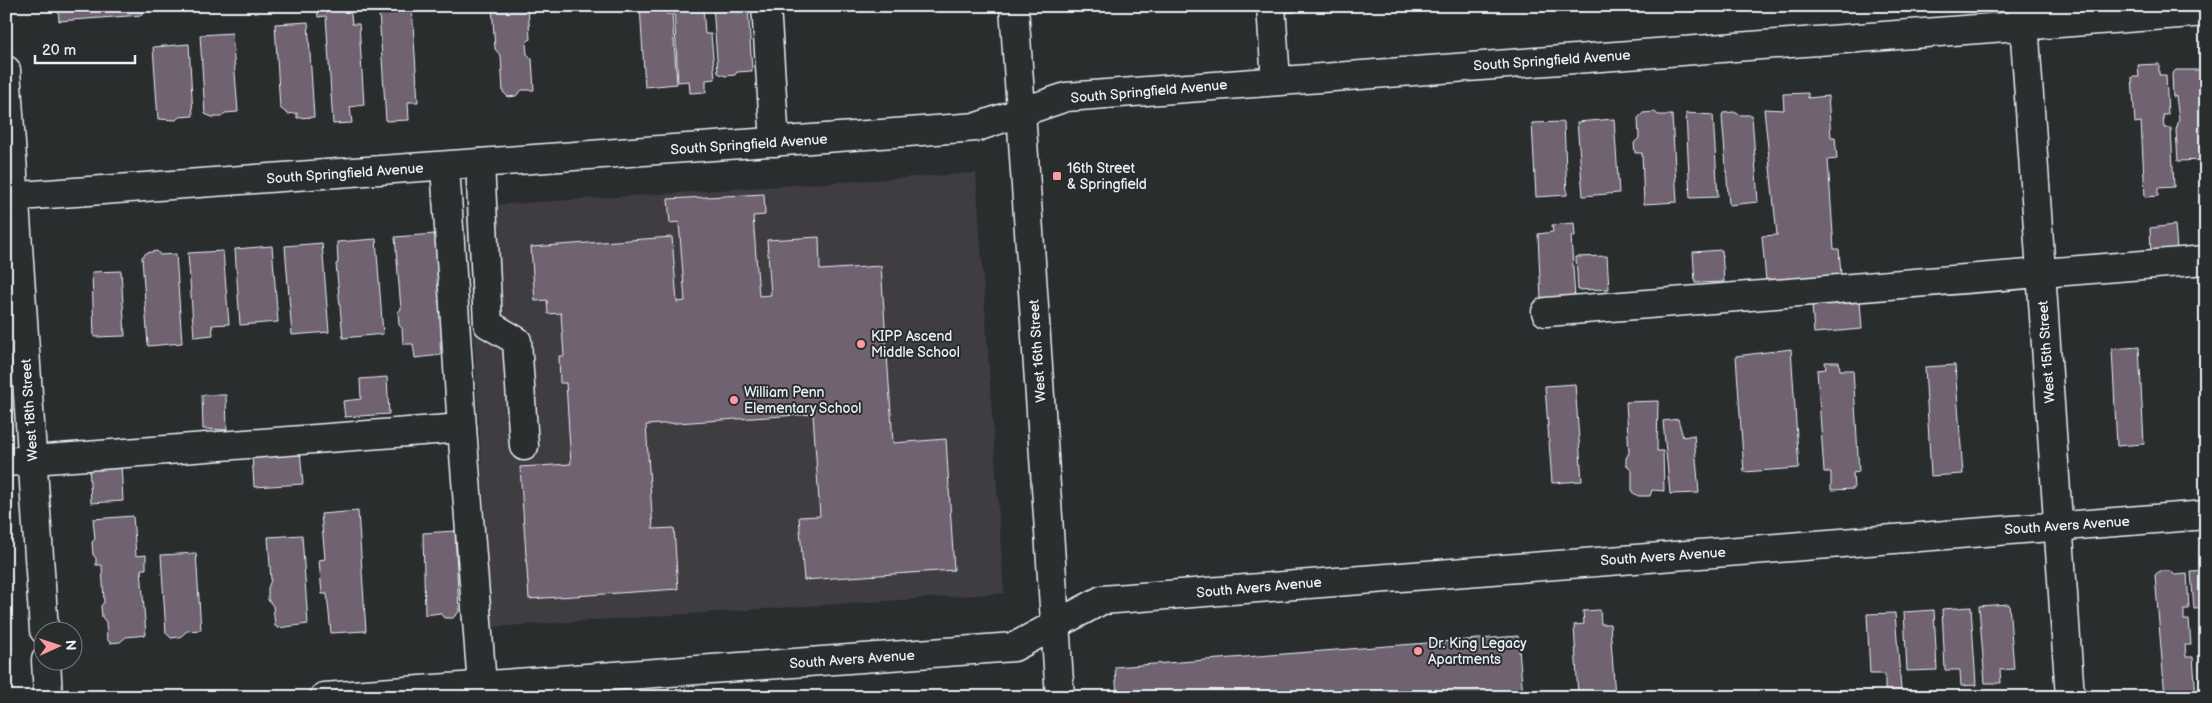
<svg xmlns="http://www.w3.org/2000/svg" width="2212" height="703" font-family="'Balsamiq Sans',sans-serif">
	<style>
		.built { fill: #3f3d42 }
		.building { fill: #70626f; stroke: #e8f1f8 }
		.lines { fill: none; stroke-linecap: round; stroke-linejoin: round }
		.minor-casing { stroke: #e8f1f8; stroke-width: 31 }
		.minor { stroke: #2a2d2e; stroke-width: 28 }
		.poi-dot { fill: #ff9aa2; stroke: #2a2d2e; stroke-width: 2 }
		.labels { text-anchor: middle; stroke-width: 4; stroke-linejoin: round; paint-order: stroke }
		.street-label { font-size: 14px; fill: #e8f1f8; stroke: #2a2d2e }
		.poi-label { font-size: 14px; fill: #e8f1f8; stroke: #2a2d2e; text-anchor: start }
	</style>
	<rect width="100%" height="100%" fill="#2a2d2e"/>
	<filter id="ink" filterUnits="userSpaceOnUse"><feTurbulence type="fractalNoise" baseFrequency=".02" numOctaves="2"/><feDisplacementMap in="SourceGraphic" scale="10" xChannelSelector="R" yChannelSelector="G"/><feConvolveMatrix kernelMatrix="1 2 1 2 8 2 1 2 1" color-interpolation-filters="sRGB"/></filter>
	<g filter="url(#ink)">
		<!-- built -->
		<path class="built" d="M976 173 1004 593 492 627 465 207Z"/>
		<!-- building -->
		<g class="building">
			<path d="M58 6H141L142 15 59 21Z"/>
			<path d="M317 6H350L352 24H359L364 105 350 107 352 123 333 124 326 16 318 17Z"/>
			<path d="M373 6 412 8 418 102H408L409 120 386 121 379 12 373 13Z"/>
			<path d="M492 6H528L530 39 526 43 527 54 532 59 534 90H522L516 96 508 97 503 92 501 56 495 49Z"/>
			<path d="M640 6H665L666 14H672L677 84 645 87Z"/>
			<path d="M674 6H703L705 34H711L715 79 706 80V92L690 93 689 81 678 82Z"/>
			<path d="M713 6H748L752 71 737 72 735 75 725 76 718 73Z"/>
			<path d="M1279 6H1313V7L1298 8 1296 12 1284 13Z"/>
			<path d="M308 22 314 117 297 118V113L288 114 280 108 275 24Z"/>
			<path d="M232 33 238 112 225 113 221 117H212L205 114 200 35Z"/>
			<path d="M189 44 193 116 179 117 176 120 158 119 153 47Z"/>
			<path d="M2159 64V75H2166L2168 115H2163L2164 128H2171L2174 187 2158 188V196L2145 197 2141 122 2135 123 2132 77H2139L2138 65Z"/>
			<path d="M2176 70H2206V160L2178 161 2176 130 2179 120 2176 96 2173 97 2172 74Z"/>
			<path d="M1808 93V98L1828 96 1831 137H1835L1837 159 1828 160 1834 249H1839L1841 275 1766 281 1762 236 1777 235 1764 109 1784 110 1783 94Z"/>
			<path d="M1655 112 1658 115H1672L1677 202 1644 204 1642 153H1635L1634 143 1639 138 1638 118 1643 113Z"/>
			<path d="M1734 112 1740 115H1752L1758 202 1729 205 1722 116 1723 113Z"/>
			<path d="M1686 113 1713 115 1718 197 1690 198Z"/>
			<path d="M1614 119 1619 193 1583 196 1577 122Z"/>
			<path d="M1564 122 1567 195 1536 197 1532 123Z"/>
			<path d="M764 194 765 215 753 216 759 296 771 295 767 240 819 237 820 270 881 266 893 443 946 439 954 570 804 580 799 517 820 516 813 414 646 425 653 529 674 528 678 589 529 599 520 467 571 464 566 383H560L559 356H564L561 313 548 314 547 300 535 301 531 247 672 237 677 302 685 301 679 222 670 223 668 199Z"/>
			<path d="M1574 223 1575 236H1571L1575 298 1541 300 1538 234 1553 232 1552 225Z"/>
			<path d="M2175 225 2177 249 2151 252 2150 228Z"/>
			<path d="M435 234 443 341 440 342 441 355 415 358 413 344H403L402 328 399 325 398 312 401 309 395 237Z"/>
			<path d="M376 239 383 334 343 338 336 264 338 263 337 242Z"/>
			<path d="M322 243 329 332 292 335 285 246Z"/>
			<path d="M272 246 278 322 240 325 235 249Z"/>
			<path d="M1722 250 1724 282 1695 283 1693 252Z"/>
			<path d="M157 251 160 255 176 254 182 343 148 346 142 257 146 253Z"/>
			<path d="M223 251 229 324 212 325 213 335 194 337 188 253Z"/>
			<path d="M1607 256 1609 289 1578 290 1576 257Z"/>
			<path d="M121 271 125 336 94 337 92 272Z"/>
			<path d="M1860 301 1862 329 1814 333 1812 305Z"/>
			<path d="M2139 347 2144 444 2117 446 2112 349Z"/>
			<path d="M1791 349 1799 468 1744 472 1736 356Z"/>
			<path d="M1825 362H1839L1840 370H1853L1859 472 1853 473 1854 489 1831 490V472H1824L1817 370 1826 369Z"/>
			<path d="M1955 365 1963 474 1931 476 1925 367Z"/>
			<path d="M387 377 389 414 345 417 343 401 361 399 360 379Z"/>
			<path d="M1575 384 1582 481 1552 483 1545 386Z"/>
			<path d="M202 395H226L227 430 203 429Z"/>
			<path d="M1658 401 1657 451H1663L1664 491 1652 490 1650 496H1638L1632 492V471L1626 464V458L1629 453 1626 402Z"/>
			<path d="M1678 419 1683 437 1694 435 1699 493 1670 494 1663 421Z"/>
			<path d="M300 451 303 484 254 487 252 454Z"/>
			<path d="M121 463 123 501 91 503 89 465Z"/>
			<path d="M358 511 366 631 331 633 327 594H322L319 560 325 559 321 514Z"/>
			<path d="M133 516 136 556 146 555V569H141L146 635 126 637 120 642 110 643 107 639 106 622 102 617 101 606 104 602 102 565H96V558L93 555 92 542 95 539 93 519Z"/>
			<path d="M455 531 459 612 453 618H444L440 613 425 615 423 533Z"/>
			<path d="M302 535 308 624 278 628 275 626 273 606 268 600V588L271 580 268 537Z"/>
			<path d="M196 553 201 630 187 631 180 637 171 638 166 633 161 555Z"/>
			<path d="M2160 571H2170L2175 575 2187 574 2189 609H2184V620H2189L2191 645H2185L2186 657H2193L2196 697H2165L2155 575Z"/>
			<path d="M2206 571V625L2204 608 2194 609 2191 572Z"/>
			<path d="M2009 604 2014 669 2000 670 2001 683H1985L1979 606Z"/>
			<path d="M1971 607 1976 685 1961 686 1960 670H1945L1942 609Z"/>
			<path d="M1600 610 1601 624H1610L1615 697H1578L1574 625 1584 624 1583 611Z"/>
			<path d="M1934 610 1937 670 1907 671 1904 612Z"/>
			<path d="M1895 613 1901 690H1885V674H1870L1867 614Z"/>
			<path d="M1518 636 1523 697H1117L1115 667Z"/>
		</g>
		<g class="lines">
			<defs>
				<g id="minor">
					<path d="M766 6 775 142"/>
					<path d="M1014 6 1060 697"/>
					<path d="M1271 6 1276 81"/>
					<path d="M2023 8 2070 697"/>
					<path d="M6 70 44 630"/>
					<path d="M480 163 488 324 517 341 524 446"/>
					<path d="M445 166 462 428 482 685"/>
					<path d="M6 197 977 127 1066 97 2206 12"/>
					<path d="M1546 312 2206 260"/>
					<path d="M6 462 462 428"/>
					<path d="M46 660 48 697"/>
					<path d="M324 697 1014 647 1102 600 2206 515"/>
				</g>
			</defs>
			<!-- minor casing -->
			<use href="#minor" class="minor-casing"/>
			<!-- minor -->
			<use href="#minor" class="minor"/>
		</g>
	</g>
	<!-- markers -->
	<g class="poi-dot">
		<rect x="1052" y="171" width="10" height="10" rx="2.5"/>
		<circle cx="861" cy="344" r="5"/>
		<circle cx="734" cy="400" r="5"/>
		<circle cx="1418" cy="651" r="5"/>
	</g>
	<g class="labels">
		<!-- street labels -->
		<g class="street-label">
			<text transform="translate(1552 60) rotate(-4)" y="5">South Springfield Avenue</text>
			<text transform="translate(1149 91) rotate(-5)" y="5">South Springfield Avenue</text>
			<text transform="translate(749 144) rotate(-4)" y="5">South Springfield Avenue</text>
			<text transform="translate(345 173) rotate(-4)" y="5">South Springfield Avenue</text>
			<text transform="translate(1037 351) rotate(-94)" y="5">West 16th Street</text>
			<text transform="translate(2046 352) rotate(-94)" y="5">West 15th Street</text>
			<text transform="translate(29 410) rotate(-94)" y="5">West 18th Street</text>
			<text transform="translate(2067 525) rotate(-4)" y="5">South Avers Avenue</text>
			<text transform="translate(1663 556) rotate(-4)" y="5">South Avers Avenue</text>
			<text transform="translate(1259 587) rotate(-5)" y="5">South Avers Avenue</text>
			<text transform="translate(852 659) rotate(-4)" y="5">South Avers Avenue</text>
		</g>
		<!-- poi labels -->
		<g class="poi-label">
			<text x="1067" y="173">16th Street<tspan x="1067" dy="16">&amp; Springfield</tspan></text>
			<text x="871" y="341">KIPP Ascend<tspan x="871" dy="16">Middle School</tspan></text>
			<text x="744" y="397">William Penn<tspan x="744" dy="16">Elementary School</tspan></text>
			<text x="1428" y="648">Dr. King Legacy<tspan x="1428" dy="16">Apartments</tspan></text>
		</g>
	</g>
	<!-- margin -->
	<rect width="2212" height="703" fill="none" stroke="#2a2d2e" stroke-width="25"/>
	<rect x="12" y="12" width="2187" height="678" fill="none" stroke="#e8f1f8" stroke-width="2" filter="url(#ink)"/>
	<!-- north arrow -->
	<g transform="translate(58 646) rotate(87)"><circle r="24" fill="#2a2d2e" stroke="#767b7f"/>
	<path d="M0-4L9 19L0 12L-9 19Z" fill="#ff9aa2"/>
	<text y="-8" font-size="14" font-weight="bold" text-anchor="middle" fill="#e8f1f8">N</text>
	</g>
	<!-- scale -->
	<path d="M35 55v8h100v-8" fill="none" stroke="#e8f1f8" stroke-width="2.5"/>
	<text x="42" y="55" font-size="15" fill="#e8f1f8" stroke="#2a2d2e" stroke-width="4" paint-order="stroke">20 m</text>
</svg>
